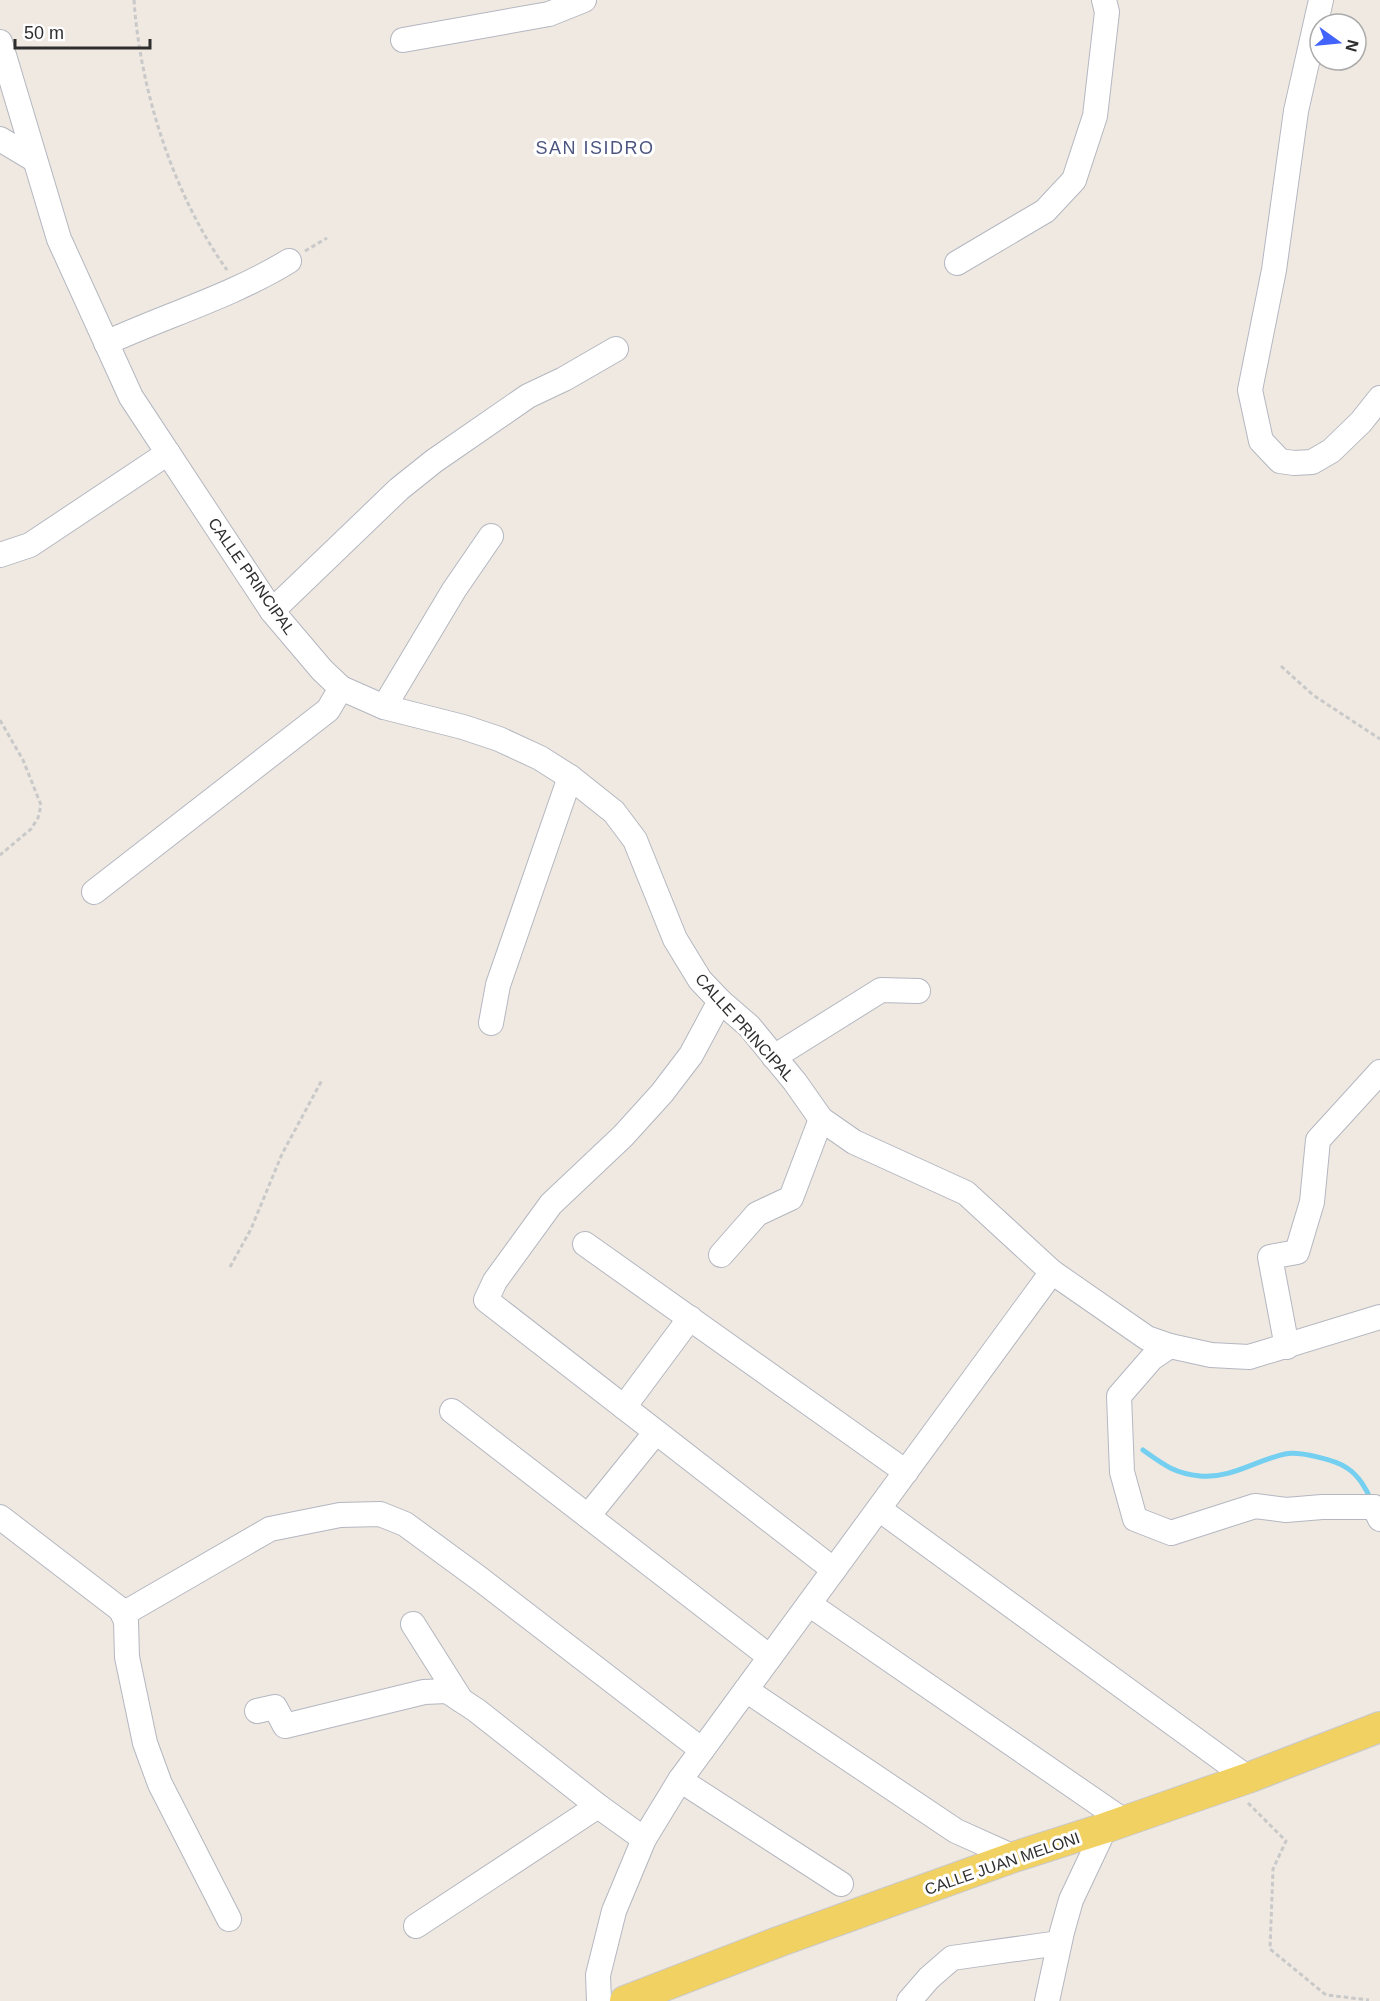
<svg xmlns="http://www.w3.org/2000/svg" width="1380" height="2001" font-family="Helvetica,sans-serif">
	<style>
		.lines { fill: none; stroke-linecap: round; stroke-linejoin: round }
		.stream { stroke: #75cff0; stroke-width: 5 }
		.minor-casing { stroke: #b4b7c1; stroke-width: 26 }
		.major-casing { stroke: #c9c9c9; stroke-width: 32 }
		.path { stroke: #c9c9c9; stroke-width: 3; stroke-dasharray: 4.5 3; stroke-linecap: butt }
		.minor { stroke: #fff; stroke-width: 24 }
		.major { stroke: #f2d163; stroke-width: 30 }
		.labels { text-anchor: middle; stroke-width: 6; stroke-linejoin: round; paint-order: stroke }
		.street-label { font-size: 16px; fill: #2e2e2e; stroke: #fff }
		.neighbourhood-label { font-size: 18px; letter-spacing: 1.5px; fill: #4d5680; stroke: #fff }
	</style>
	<rect width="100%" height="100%" fill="#efe9e1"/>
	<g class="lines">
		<!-- stream -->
		<path class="stream" d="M1143 1450C1164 1465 1174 1473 1200 1476 1231 1479 1256 1460 1285 1454 1299 1451 1336 1460 1347 1468 1358 1475 1367 1489 1371 1501"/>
		<defs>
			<g id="minor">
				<path d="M1321 0 1296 111 1274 270 1250 390 1261 441 1280 461 1294 463 1312 462 1331 451 1361 422 1380 398"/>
				<path d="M403 40 549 14 584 0"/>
				<path d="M0 42 59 239 131 397 272 611 322 670 341 688 384 707 463 727 499 739 540 758 570 777 614 812 635 840 675 939 700 980 720 1001 749 1026 795 1082 821 1119 854 1142 966 1193 1052 1272 1147 1338 1170 1346 1211 1355 1249 1357 1380 1317"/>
				<path d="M0 139 35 160"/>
				<path d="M957 263 1045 211 1074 180 1095 116 1107 12 1104 0"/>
				<path d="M106 343C167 315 232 296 289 261"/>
				<path d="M0 555 30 545 168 453"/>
				<path d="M272 611 399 489 434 461 528 396 564 379 616 349"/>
				<path d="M384 707 454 590 491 536"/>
				<path d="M94 892 328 710 341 688"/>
				<path d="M720 1001 691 1055 662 1093 623 1136 551 1204 495 1281 486 1300 834 1570"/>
				<path d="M491 1023 498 985 570 777"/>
				<path d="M774 1057 881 990 918 991"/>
				<path d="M585 1244 906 1472"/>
				<path d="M721 1255 757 1214 791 1198 821 1119"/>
				<path d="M1170 1346 1152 1358 1119 1396 1122 1472 1135 1519 1171 1533 1255 1506 1286 1510 1322 1507H1374L1380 1519"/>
				<path d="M1287 1347 1270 1257 1297 1252 1312 1202 1318 1140 1380 1072"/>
				<path d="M624 1407 690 1318"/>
				<path d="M452 1411 770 1657"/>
				<path d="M879 1509 1248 1778"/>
				<path d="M588 1516 656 1432"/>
				<path d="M0 1517 121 1610 126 1621 127 1657 145 1743 160 1784 229 1919"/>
				<path d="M809 1604 1124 1821"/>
				<path d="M123 1614 270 1529 340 1515 380 1514 405 1524 480 1579 702 1750"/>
				<path d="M413 1624 461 1700"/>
				<path d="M746 1690 956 1831 1014 1857"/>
				<path d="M257 1711 275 1707 285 1726 424 1692 447 1691 476 1710 598 1806 644 1839"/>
				<path d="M680 1780 841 1884"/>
				<path d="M416 1926 598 1806"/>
				<path d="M599 2001 598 1975 614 1911 644 1839 680 1780 1052 1272"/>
				<path d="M909 2001 929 1978 952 1958 1059 1943"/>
				<path d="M1047 2001 1062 1932 1071 1900 1105 1828"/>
			</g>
			<path id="major" d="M625 2001 778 1942 1014 1857 1105 1828 1248 1778 1380 1727"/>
		</defs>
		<!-- minor casing -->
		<use href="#minor" class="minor-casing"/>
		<!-- major casing -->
		<use href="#major" class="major-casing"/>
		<!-- path -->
		<g class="path">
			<path d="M134 0C140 91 174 196 227 270"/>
			<path d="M305 251 327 238"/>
			<path d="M1281 666 1313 695 1380 739"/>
			<path d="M0 720 23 760 41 805 38 818 31 829 0 855"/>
			<path d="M230 1267 251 1229 282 1154 322 1080"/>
			<path d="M1248 1803 1286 1841 1273 1869 1270 1949 1326 1995 1369 2000"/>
		</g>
		<!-- minor -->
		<use href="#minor" class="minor"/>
		<!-- major -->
		<use href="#major" class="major"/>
	</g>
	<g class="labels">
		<!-- street labels -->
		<g class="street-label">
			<text transform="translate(252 576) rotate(55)" y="6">CALLE PRINCIPAL</text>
			<text transform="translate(745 1027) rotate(48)" y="6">CALLE PRINCIPAL</text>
			<text transform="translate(1002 1863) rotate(-19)" y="6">CALLE JUAN MELONI</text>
		</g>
		<!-- neighbourhood labels -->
		<g class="neighbourhood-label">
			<text x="595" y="154">SAN ISIDRO</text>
		</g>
	</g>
	<!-- north arrow -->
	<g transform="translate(1338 42) rotate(105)"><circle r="28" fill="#ffffff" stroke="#ababab" stroke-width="1.5"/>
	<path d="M0-4.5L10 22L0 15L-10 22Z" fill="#4264fb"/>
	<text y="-9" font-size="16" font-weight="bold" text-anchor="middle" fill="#2e2e2e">N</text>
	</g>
	<!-- scale -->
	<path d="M15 39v9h135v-9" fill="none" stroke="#2e2e2e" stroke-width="3"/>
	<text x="24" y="39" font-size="18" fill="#2e2e2e" stroke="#ffffff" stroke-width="4.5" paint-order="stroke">50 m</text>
</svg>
